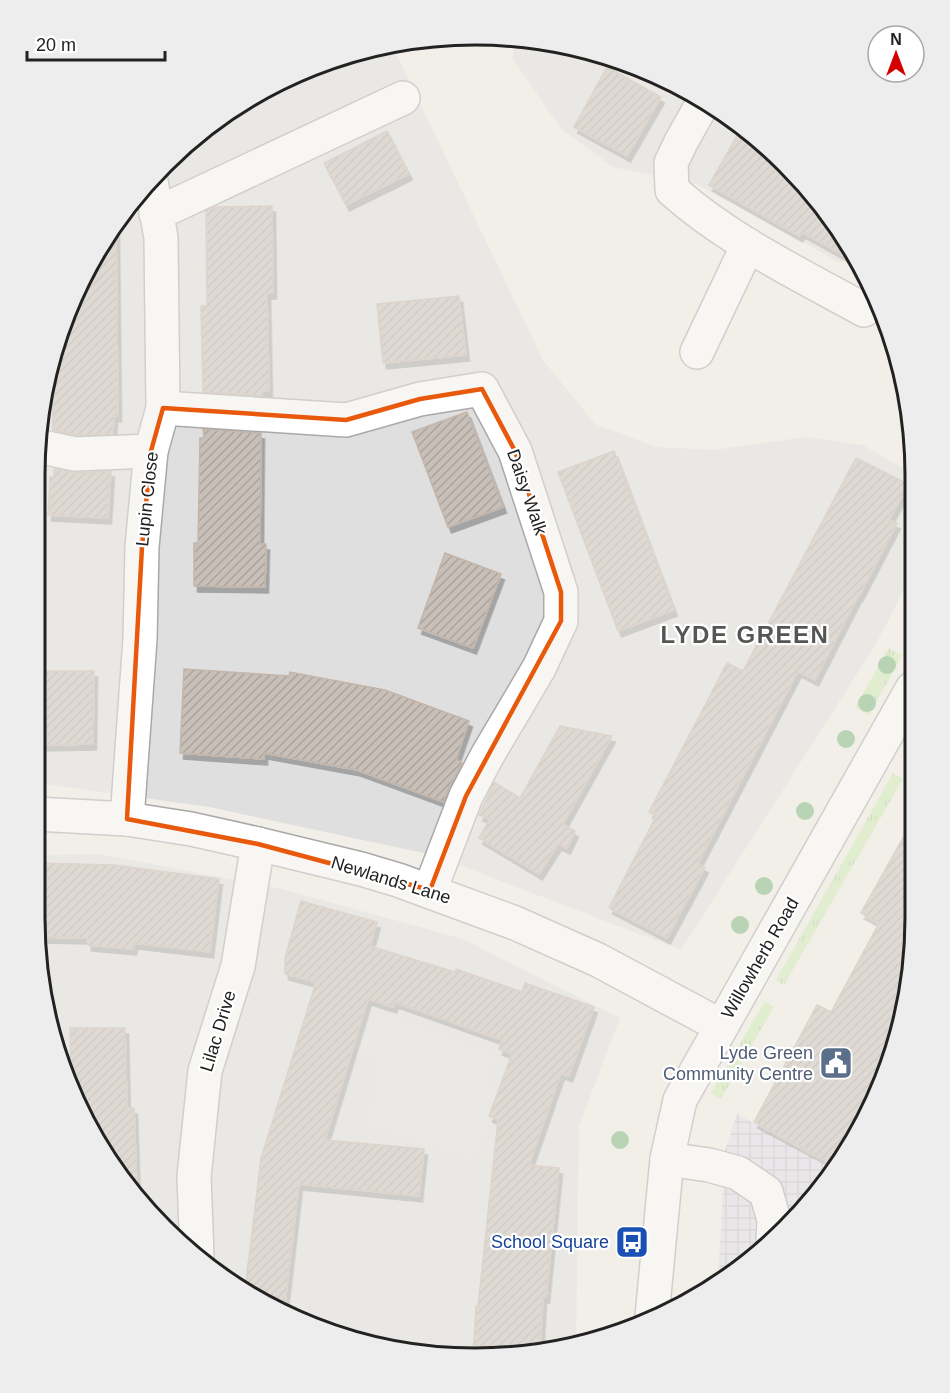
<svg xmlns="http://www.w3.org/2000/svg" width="950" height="1393" font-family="Arial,sans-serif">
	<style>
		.residential { fill: #e0dfdf }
		.grass { fill: url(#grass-tufts) }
		.parking { fill: #e2e2e2 }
		.plaza { fill: url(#plaza-grid) }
		.building { fill: url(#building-hatch); stroke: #c4b6ab; stroke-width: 1.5; filter: url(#shadow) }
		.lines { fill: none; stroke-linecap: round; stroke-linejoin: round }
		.minor-casing { stroke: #a9a9a9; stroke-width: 36 }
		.minor { stroke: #fff; stroke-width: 33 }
		.tree { fill: #74b475 }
		.marked { fill: none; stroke: #e8590c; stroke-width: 4.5; stroke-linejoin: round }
		.labels { text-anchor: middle; stroke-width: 4.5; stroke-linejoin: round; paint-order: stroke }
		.street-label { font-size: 18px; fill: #222; stroke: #fff }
		.service-label { font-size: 18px; fill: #4e5e75; stroke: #fff; text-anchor: end }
		.transit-label { font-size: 18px; fill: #164399; stroke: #fff; text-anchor: end }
		.district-label { font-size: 24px; font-weight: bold; letter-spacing: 1.5px; fill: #555; stroke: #fff }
		.rim { fill: none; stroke: #222; stroke-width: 3 }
	</style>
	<defs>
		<pattern id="grass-tufts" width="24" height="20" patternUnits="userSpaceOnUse" patternTransform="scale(1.5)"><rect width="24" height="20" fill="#cdebb0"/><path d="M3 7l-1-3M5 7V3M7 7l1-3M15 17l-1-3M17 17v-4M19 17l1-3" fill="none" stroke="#b0c997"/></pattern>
		<pattern id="plaza-grid" width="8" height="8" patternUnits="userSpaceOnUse" patternTransform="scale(1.5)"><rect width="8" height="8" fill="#dddde8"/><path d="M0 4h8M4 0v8" fill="none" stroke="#bdbdc7"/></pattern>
		<pattern id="building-hatch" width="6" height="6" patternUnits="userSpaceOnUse" patternTransform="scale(1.5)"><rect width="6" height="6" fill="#c7bfb8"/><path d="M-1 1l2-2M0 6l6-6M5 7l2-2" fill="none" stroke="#aba49e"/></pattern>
		<filter id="shadow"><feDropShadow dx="3.5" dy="6" stdDeviation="0" flood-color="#0004"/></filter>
	</defs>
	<rect width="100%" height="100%" fill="#f2efe9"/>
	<!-- residential -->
	<g class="residential">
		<path d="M515 38 561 43 643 68 719 109 786 163 841 230 852 251 841 263 696 184 613 167 561 129 513 59Z"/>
		<path d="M391 43 543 360 595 424 656 447 714 450 805 437 863 445 915 475 914 570 876 644 681 950 433 855 209 807 37 783 43 389 80 280 163 164 230 109 306 68Z"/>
		<path d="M99 854 282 889 463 939 620 1018 579 1126 576 1344 561 1350 446 1358 307 1325 207 1267 109 1163 58 1059 35 918 36 855Z"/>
	</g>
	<!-- grass -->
	<g class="grass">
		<path d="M889 648 902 656 869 715 855 707Z"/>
		<path d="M893 773 903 779 784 985 776 980Z"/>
		<path d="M765 1001 774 1007 721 1099 711 1093Z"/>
	</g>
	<!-- parking -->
	<path class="parking" d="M352 1005 494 1054 484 1083 499 1088 475 1158 366 1121 382 1072 375 1057 338 1045Z"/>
	<!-- plaza -->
	<path class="plaza" d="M737 1114 825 1164 823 1169 828 1172 787 1229 718 1282 725 1150Z"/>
	<!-- building -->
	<g class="building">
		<path d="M607 67 661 97 627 156 574 127Z"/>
		<path d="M742 127 786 163 841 230 859 264 802 232 799 236 709 185Z"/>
		<path d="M387 131 409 174 346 205 324 163Z"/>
		<path d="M272 206 273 293H267L269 391H262V396L203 392 201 306H207L206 211 215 207Z"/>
		<path d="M116 229 118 416H114L113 434 77 435 53 430 51 365 80 280Z"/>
		<path d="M459 296 466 355 383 363 377 304Z"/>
		<path d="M467 412 503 507 448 527 412 432Z"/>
		<path d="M203 429 261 433 260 544H266L265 587 194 586V543H198L200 438H204Z"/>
		<path d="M614 451 674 610 618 631 558 472Z"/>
		<path d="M856 458 908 484 889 520 897 523 859 596H858L815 680 798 671 698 863 705 867 667 938 609 908 656 816 649 812 727 663 743 671Z"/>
		<path d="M54 469 76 473 111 471 108 518 48 515 50 477H54Z"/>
		<path d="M445 553 501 574 473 648 418 628Z"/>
		<path d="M184 669 289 676 290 672 385 690 469 721 456 759 462 763 449 787 444 802 357 770 264 753V759L180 753Z"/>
		<path d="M38 671H94L93 744 37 745Z"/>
		<path d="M560 726 612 736 563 824 575 831 567 848 558 844 539 874 479 838 490 819 479 815 494 782 520 798Z"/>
		<path d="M910 825 907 1004 870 1113 833 1164 754 1122 817 1005 831 1012 879 923 861 913Z"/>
		<path d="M35 863 114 865 219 879 210 952 134 943 133 949 88 945 87 938 38 937 34 918Z"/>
		<path d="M301 901 377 922 370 946 455 972 456 969 522 992 525 983 594 1007 569 1076 561 1073 529 1165 559 1168 546 1297H543L540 1351 473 1356 476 1306H478L498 1120 489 1116 512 1054 499 1049 502 1040 395 1002 393 1007 368 999 325 1140 424 1149 419 1196 299 1184 284 1312 245 1289 261 1158 316 982 285 974V958Z"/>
		<path d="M70 1028H125L127 1108H134L137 1193 109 1163 71 1086Z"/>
	</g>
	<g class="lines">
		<defs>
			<g id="minor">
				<path d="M704 101 681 142 671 163 672 190C728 240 799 274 864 310"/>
				<path d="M156 214 403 98"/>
				<path d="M697 352 748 245"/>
				<path d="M163 408 346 420 420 399 482 389 515 451 561 592V621L539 668 487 756 466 796 430 890"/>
				<path d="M42 447 75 454 151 451"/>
				<path d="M36 814 127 819 191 829 258 844 361 869 398 880 515 923 598 960 721 1026"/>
				<path d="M127 819 140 639 142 547 151 451 163 408 161 238 151 181"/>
				<path d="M667 1159 709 1165 738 1173 766 1192 774 1220 773 1240"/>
				<path d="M197 1257 194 1176 205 1071 238 966 258 844"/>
				<path d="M652 1316 667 1159 680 1100 912 689"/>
			</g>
		</defs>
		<!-- minor casing -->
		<use href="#minor" class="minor-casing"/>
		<!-- minor -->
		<use href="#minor" class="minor"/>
	</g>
	<!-- trees -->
	<g class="tree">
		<circle cx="887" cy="665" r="9"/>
		<circle cx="867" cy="703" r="9"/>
		<circle cx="846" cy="739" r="9"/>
		<circle cx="805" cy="811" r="9"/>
		<circle cx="764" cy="886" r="9"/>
		<circle cx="740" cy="925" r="9"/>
		<circle cx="620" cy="1140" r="9"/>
	</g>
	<!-- marked area -->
	<path d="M0 0H950V1393H0ZM482 389 515 451 561 592V621L466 796 430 890 258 844 127 819 142 547 151 451 163 408 346 420 420 399Z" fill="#f2efe9" fill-opacity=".55" fill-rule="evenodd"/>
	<path class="marked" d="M482 389 515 451 561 592V621L466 796 430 890 258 844 127 819 142 547 151 451 163 408 346 420 420 399Z"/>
	<!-- icons -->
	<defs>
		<symbol id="civic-square" viewBox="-11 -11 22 22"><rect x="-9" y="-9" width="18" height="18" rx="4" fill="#5c6f8a" stroke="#fff"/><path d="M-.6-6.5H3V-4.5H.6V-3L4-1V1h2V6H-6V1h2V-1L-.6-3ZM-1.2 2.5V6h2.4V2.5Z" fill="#fff"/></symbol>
		<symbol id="bus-square" viewBox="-11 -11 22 22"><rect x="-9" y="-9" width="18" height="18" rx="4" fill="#1a4fb4" stroke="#fff"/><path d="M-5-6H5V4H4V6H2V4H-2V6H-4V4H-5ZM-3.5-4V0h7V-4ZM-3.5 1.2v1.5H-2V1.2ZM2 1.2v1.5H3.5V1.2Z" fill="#fff"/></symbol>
	</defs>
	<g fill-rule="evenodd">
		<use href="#civic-square" x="817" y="1044" width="38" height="38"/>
		<use href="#bus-square" x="613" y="1223" width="38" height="38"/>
	</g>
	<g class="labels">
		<!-- street labels -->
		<g class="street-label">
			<text transform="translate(527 492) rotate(71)" y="6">Daisy Walk</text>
			<text transform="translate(147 499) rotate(-84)" y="6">Lupin Close</text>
			<text transform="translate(391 880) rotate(17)" y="6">Newlands Lane</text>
			<text transform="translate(760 958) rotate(-60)" y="6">Willowherb Road</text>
			<text transform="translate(218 1031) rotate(-73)" y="6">Lilac Drive</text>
		</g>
		<!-- service labels -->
		<g class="service-label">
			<text x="813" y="1059">Lyde Green<tspan x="813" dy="21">Community Centre</tspan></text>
		</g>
		<!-- transit labels -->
		<g class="transit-label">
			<text x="609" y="1248">School Square</text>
		</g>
		<!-- district labels -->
		<g class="district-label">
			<text x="745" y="643">LYDE GREEN</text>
		</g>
	</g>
	<!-- crop -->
	<path d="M0 0H950V1393H0ZM475 45H475A430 430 0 0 1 905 475V918A430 430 0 0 1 475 1348H475A430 430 0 0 1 45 918V475A430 430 0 0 1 475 45Z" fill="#ededed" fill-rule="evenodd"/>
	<path class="rim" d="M475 45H475A430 430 0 0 1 905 475V918A430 430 0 0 1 475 1348H475A430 430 0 0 1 45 918V475A430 430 0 0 1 475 45Z"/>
	<!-- north arrow -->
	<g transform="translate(896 54)"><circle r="28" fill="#ffffff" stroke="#a7a7a7" stroke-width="1.5"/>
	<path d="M0-4.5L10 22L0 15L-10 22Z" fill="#d40000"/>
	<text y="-9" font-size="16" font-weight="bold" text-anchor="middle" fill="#222222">N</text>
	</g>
	<!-- scale -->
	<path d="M27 51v9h138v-9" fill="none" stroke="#222222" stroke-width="3"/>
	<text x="36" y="51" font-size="18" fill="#222222" stroke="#ffffff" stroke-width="4.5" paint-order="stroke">20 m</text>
</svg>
